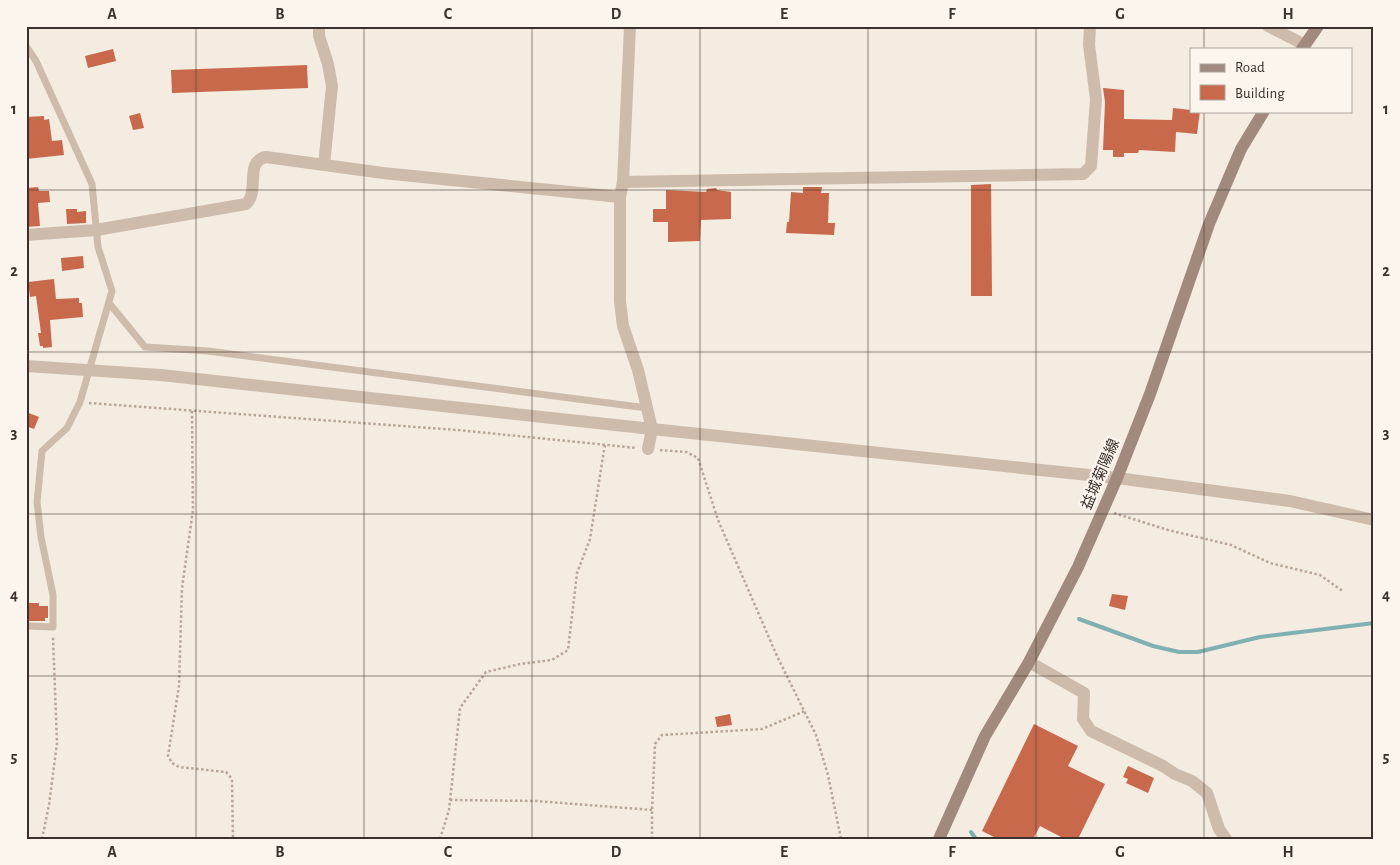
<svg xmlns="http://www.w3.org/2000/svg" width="1400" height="865" font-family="'Alegreya Sans','Noto Sans JP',sans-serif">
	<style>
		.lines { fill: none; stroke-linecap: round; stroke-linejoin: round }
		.stream { stroke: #7fb0b2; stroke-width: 4 }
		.building { fill: #c8694b }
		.path { stroke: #b9a596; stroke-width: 2.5; stroke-dasharray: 2.5 2.5; stroke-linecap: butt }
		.service { stroke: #cdbbac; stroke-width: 7 }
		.minor { stroke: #cdbbac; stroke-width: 12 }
		.tertiary { stroke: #cdbbac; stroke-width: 12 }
		.secondary { stroke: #a18a7d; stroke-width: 12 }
		.grid { fill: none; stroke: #3b302b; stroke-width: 1; stroke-opacity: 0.55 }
		.labels { text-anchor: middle; stroke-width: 4.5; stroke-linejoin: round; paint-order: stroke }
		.street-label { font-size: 15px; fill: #3b302b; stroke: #fbf5ee }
		.neatline { fill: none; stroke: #3b302b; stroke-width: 2 }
		.grid-label { font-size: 16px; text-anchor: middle; font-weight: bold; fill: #3b302b }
	</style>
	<rect width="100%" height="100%" fill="#f4ebe1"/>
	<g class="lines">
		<!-- stream -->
		<g class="stream">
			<path d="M1079 619 1153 646 1179 652H1198L1260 637 1374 623"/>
			<path d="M971 832 976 839"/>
		</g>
	</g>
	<!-- building -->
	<g class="building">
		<path d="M113 49 116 61 88 68 85 56Z"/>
		<path d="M307 65 308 88 172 93 171 70Z"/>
		<path d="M1103 88 1124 90V119L1172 120 1173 108 1200 111 1197 134 1176 132 1175 152 1139 150 1138 153H1124V157H1113V150H1103L1105 102Z"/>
		<path d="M140 113 144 128 133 130 129 116Z"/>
		<path d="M44 116V120L49 119 52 141 62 140 64 155 26 159V117Z"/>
		<path d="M991 184 992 296H971V185Z"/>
		<path d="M38 187 39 191H49L50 202 38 203 40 226 26 227V188Z"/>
		<path d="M803 187H822L821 193H829L828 223H835L834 235 786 233 787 222H789L791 192 803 193Z"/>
		<path d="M716 188 717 190 731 192V219L701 220 700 241 668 242V222H653V209H666V190L706 192 707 189Z"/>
		<path d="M66 209H77V212L86 211V223L67 224Z"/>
		<path d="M83 256 84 268 62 271 61 258Z"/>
		<path d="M54 279 56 299 79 298V303H82L83 317 50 320 52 347 43 348V346H40L38 333H41L36 296 30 297 28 282Z"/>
		<path d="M26 412 39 417 34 429 26 426Z"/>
		<path d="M1112 594 1128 596 1125 610 1109 606Z"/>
		<path d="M26 603H39V606H48V618H45V621H26Z"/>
		<path d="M730 714 732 725 717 727 715 717Z"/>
		<path d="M1034 724 1078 746 1068 766 1105 784 1078 839H1065L1040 826 1033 839H998L982 831Z"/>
		<path d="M1128 766 1154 778 1148 793 1126 783 1128 779 1123 777Z"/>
	</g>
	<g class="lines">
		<!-- path -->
		<g class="path">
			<path d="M89 403 457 430 637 448"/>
			<path d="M192 411 193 510 182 588 179 686 168 756 172 763 179 767 226 772 232 779 233 839"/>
			<path d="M660 450 686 452 698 458 718 520 777 656 816 735 828 775 841 839"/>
			<path d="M1114 513 1168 530 1231 545 1270 563 1320 575 1344 592"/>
			<path d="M450 800 536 801 652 810"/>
			<path d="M42 839 49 805 57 743 53 637"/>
			<path d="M440 839 449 810 460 708 486 672 520 664 552 660 568 650 577 573 590 539 605 444"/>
			<path d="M652 839V810L655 744 662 735 762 729 805 711"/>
		</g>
		<!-- service -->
		<g class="service">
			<path d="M26 46 36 61 92 184 98 247 112 291 80 402 67 428 42 451 37 502 41 537 53 595V627L26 626"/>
			<path d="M109 303 145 347 208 351 647 408"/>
		</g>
		<!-- minor -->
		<g class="minor">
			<path d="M319 26V36L328 64 332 86 324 165"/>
			<path d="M630 26 623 182 620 197V301L623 326 638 370 652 429 648 449"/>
			<path d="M623 182 1083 174 1091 166 1096 99 1089 45 1090 26"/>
			<path d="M26 235 96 230 246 204C260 192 244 161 266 157L383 173 620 197"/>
			<path d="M1029 662 1084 693 1083 719 1091 731 1163 766 1175 774 1192 781 1207 793 1219 829 1226 839"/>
		</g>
		<!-- tertiary -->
		<g class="tertiary">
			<path d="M1268 26 1305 45"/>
			<path d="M26 366 161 375 652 429 1117 478 1290 501 1374 520"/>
		</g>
		<!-- secondary -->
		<g class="secondary">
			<path d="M1302 49 1318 26"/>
			<path d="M939 839 985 736 1029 662 1078 567 1117 478 1150 394 1209 224 1241 149 1264 111"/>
		</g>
	</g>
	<!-- grid -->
	<path class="grid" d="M196 26V839M364 26V839M532 26V839M700 26V839M868 26V839M1036 26V839M1204 26V49M1204 111V839M26 190H1374M26 352H1374M26 514H1374M26 676H1374"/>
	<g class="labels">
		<!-- street labels -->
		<g class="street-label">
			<text transform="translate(1100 474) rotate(-67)" y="5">益城菊陽線</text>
		</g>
	</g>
	<!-- border -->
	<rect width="1400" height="865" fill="none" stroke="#fbf5ee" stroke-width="55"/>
	<!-- legend -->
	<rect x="1190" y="48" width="162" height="65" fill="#fbf5ee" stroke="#aea6a0"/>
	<rect x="1200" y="64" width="25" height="8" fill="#a18a7d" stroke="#aea6a0"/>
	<text x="1235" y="72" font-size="15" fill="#3b302b">Road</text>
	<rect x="1200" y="85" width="25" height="15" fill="#c8694b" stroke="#aea6a0"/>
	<text x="1235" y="98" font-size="15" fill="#3b302b">Building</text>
	<rect x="28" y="28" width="1344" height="810" class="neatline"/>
	<g class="grid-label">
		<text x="112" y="19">A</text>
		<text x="280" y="19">B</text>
		<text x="448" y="19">C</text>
		<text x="616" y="19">D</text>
		<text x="784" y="19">E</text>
		<text x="952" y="19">F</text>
		<text x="1120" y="19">G</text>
		<text x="1288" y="19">H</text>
		<text x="14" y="114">1</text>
		<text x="1386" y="114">1</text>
		<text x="14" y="276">2</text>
		<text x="1386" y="276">2</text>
		<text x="14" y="438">3</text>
		<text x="1386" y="438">3</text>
		<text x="14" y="600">4</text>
		<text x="1386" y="600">4</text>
		<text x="14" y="762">5</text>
		<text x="1386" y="762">5</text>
		<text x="112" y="857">A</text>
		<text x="280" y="857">B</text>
		<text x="448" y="857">C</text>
		<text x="616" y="857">D</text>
		<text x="784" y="857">E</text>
		<text x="952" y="857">F</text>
		<text x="1120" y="857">G</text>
		<text x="1288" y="857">H</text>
	</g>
</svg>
